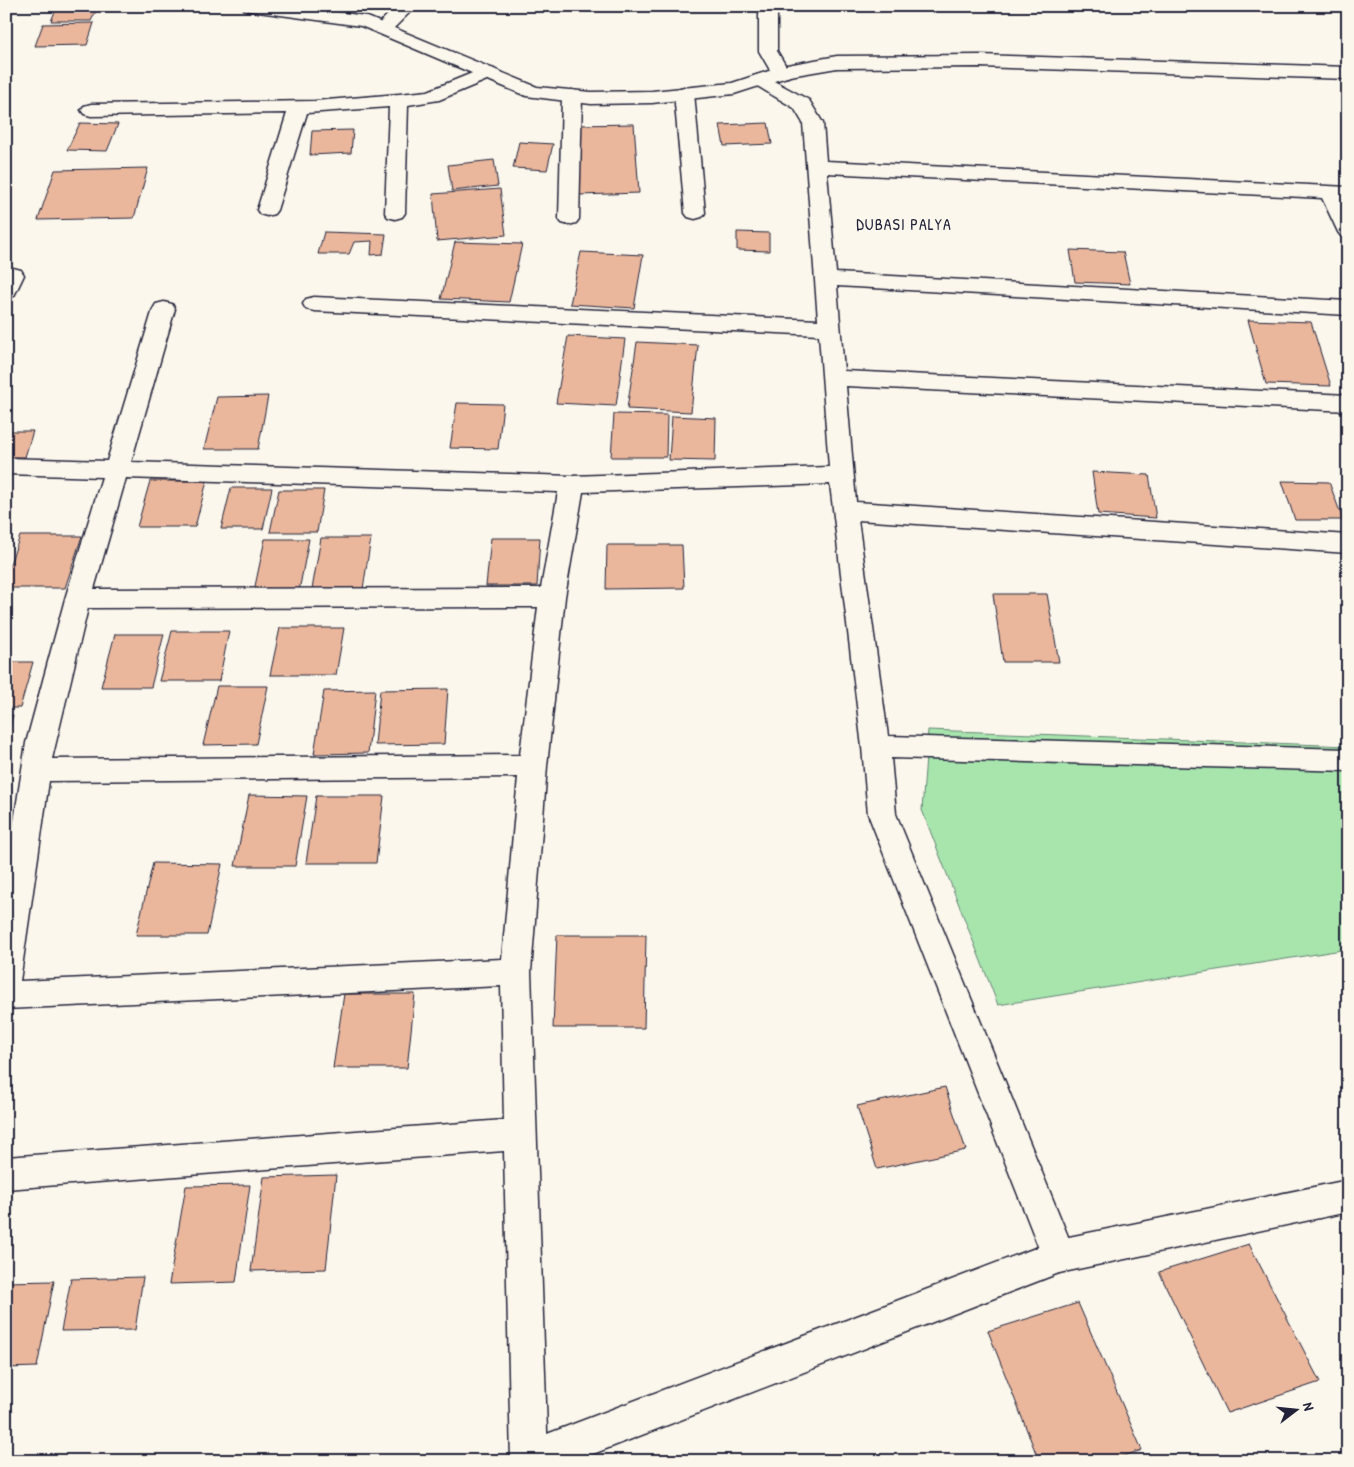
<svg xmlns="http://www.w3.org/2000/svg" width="1354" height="1467" font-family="'Patrick Hand',sans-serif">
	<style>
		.green { fill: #a7e5ad; stroke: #648474 }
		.building { fill: #eab79c; stroke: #22223b }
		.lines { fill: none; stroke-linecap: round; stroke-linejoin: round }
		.minor-casing { stroke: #22223b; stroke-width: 3 }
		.tertiary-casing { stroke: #22223b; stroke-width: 3 }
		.minor { fill: #fbf7ec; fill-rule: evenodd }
		.tertiary { fill: #fbf7ec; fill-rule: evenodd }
		.labels { text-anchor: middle; stroke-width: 4; stroke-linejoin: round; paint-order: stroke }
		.far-neighbourhood-label { font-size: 16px; letter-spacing: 1px; fill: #22223b; stroke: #fbf7ec }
	</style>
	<rect width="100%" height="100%" fill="#fbf7ec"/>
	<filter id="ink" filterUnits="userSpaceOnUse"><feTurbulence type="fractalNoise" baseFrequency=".02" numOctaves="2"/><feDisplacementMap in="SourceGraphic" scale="10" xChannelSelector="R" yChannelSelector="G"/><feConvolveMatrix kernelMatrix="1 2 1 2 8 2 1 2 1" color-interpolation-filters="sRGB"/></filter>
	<g filter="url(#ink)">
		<!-- green -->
		<path class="green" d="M928 730 1348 746V949L998 1005 922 810Z"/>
		<!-- building -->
		<g class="building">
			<path d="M57 7H98L91 21H51Z"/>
			<path d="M94 23 87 45 35 46 43 24Z"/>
			<path d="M80 123 118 124 107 151 67 150Z"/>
			<path d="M768 123 772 144 724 146 720 125Z"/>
			<path d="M634 124 639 193 580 195 578 125Z"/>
			<path d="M353 130 351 153 310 155 312 131Z"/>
			<path d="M519 142 553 144 547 170 513 168Z"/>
			<path d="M494 160 498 186 452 191 448 165Z"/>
			<path d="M148 168 134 218 38 220 55 170Z"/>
			<path d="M500 189 506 235 437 241 433 194Z"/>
			<path d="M324 232 386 234 383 254 371 255 372 241 354 242 349 254H318Z"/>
			<path d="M737 232 769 233V251L737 250Z"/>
			<path d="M455 242 522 244 509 302 441 299Z"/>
			<path d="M1070 250 1123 252 1130 284 1075 282Z"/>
			<path d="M581 252 643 255 634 308 570 304Z"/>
			<path d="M1248 320 1311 322 1331 386 1266 384Z"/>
			<path d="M568 336 625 339 616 406 556 403Z"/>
			<path d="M637 342 698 345 691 412 627 409Z"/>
			<path d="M268 396 258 449H204L217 397Z"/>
			<path d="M457 403 503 404 498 449 450 448Z"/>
			<path d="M614 414 667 415 666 457H611Z"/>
			<path d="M672 416 716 418 715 461 669 460Z"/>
			<path d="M6 431H33L25 457H6Z"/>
			<path d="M1092 472 1149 475 1156 518 1098 514Z"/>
			<path d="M150 481H207L195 527H137Z"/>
			<path d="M1282 481 1329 482 1343 520H1295Z"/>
			<path d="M231 488H272L263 529H221Z"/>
			<path d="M279 490H324L317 532H270Z"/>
			<path d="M20 536H82L65 588H6V575Z"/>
			<path d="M321 538H371L363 589H312Z"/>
			<path d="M491 538H540L537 586H486Z"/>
			<path d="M265 539H309L299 591H254Z"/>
			<path d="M607 545H682L684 588 606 589Z"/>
			<path d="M993 594H1047L1059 662H1003Z"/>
			<path d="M280 628H344L336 675H270Z"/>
			<path d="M172 631H229L219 681H159Z"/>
			<path d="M115 634H164L151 687H101Z"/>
			<path d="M6 662H33L20 708H6Z"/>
			<path d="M217 686H268L256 744 203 745Z"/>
			<path d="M448 689 444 744 375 745 380 690Z"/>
			<path d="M375 690 368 753 314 754 324 691Z"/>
			<path d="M6 715H13L6 740Z"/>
			<path d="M249 795 307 796 295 866H235Z"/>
			<path d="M316 796H384L376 863H306Z"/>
			<path d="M153 863 222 864 207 935H136Z"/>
			<path d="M557 935H646L644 1028H553Z"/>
			<path d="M344 994H415L407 1068H333Z"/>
			<path d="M945 1087 966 1150 877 1169 857 1106Z"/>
			<path d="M336 1175 326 1269 251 1271 264 1177Z"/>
			<path d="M250 1185 236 1282 169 1284 186 1186Z"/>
			<path d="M1249 1244 1320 1382 1227 1413 1159 1272Z"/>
			<path d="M143 1277 135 1330 61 1331 71 1279Z"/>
			<path d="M54 1281 37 1367 6 1368V1282Z"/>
			<path d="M1078 1303 1142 1450 1108 1461H1039L988 1331Z"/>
		</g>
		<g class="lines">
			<defs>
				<g id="minor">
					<path d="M396 6H416L389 33H377L374 29Z"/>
					<path d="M759 6H777V51L790 73 788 77H774L759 51Z"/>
					<path d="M487 67 494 69 496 73 494 77 439 100 408 105 405 213 402 217 395 219 388 217 385 213 389 107 307 113 277 210 274 214 267 216 260 214 257 210 287 113 91 116 84 114 81 110 84 106 91 104 315 101 399 94 428 91Z"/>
					<path d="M761 74 809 100 823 123 826 161 1348 187V199H1343L1348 209V238L1341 236 1338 232 1322 198 827 173 836 273 1348 301V315L837 286 844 371 1348 395V411L846 386 856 502 1348 535V553L858 520 888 736 1348 749V771L891 758 896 814 1076 1256 1071 1268 1059 1273 1047 1268 1042 1256 868 814 862 747 830 484 583 492 565 597 547 766 531 972 548 1460 511 1461 504 1151 6 1189V1157L504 1120 501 986 6 1009V874L26 743 65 599 102 477 6 474V458L107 461 153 309 156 304 164 302 172 304 175 309 131 462 572 476 829 467 819 335 314 311 306 309 303 304 306 299 314 297 818 320 803 123 794 108 754 84 752 80 754 76ZM126 478 558 492 541 588 94 589ZM538 607 520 755 52 759 88 608ZM518 777 502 959 20 981 49 781Z"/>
					<path d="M684 87 691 89 694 93 705 213 702 217 695 219 688 217 685 213 674 93 677 89Z"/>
					<path d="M572 90 579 92 582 96 579 219 576 223 569 225 562 223 559 219 562 96 565 92Z"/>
					<path d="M13 268 21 270 24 275 14 296 6 298V270Z"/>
				</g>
				<g id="tertiary">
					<path d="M242 6H294L365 16 537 87 591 92 652 91 732 83 787 65 837 56 980 55 1348 67V79L980 67 837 68 790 76 734 94 652 103 591 104 526 96 361 26 251 11 245 10Z"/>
					<path d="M1348 1180V1212L1059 1273 575 1461H508L513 1448 526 1442 1059 1239Z"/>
				</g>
			</defs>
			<!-- minor casing -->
			<use href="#minor" class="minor-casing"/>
			<!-- tertiary casing -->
			<use href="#tertiary" class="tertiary-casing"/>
			<!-- minor -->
			<use href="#minor" class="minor"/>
			<!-- tertiary -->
			<use href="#tertiary" class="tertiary"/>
		</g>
	</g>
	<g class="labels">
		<!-- far-neighbourhood labels -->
		<g class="far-neighbourhood-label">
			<text x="904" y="230">DUBASI PALYA</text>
		</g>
	</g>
	<!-- margin -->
	<rect width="1354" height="1467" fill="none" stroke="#fbf7ec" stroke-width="25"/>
	<rect x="12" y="12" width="1329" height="1442" fill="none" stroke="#22223b" stroke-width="2" filter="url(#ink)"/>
	<!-- north arrow -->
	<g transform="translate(1296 1410) rotate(74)" stroke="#fbf7ec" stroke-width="4" paint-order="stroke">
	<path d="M0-4L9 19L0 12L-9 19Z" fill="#22223b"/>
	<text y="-8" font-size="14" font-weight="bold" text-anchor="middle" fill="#22223b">N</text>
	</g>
</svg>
